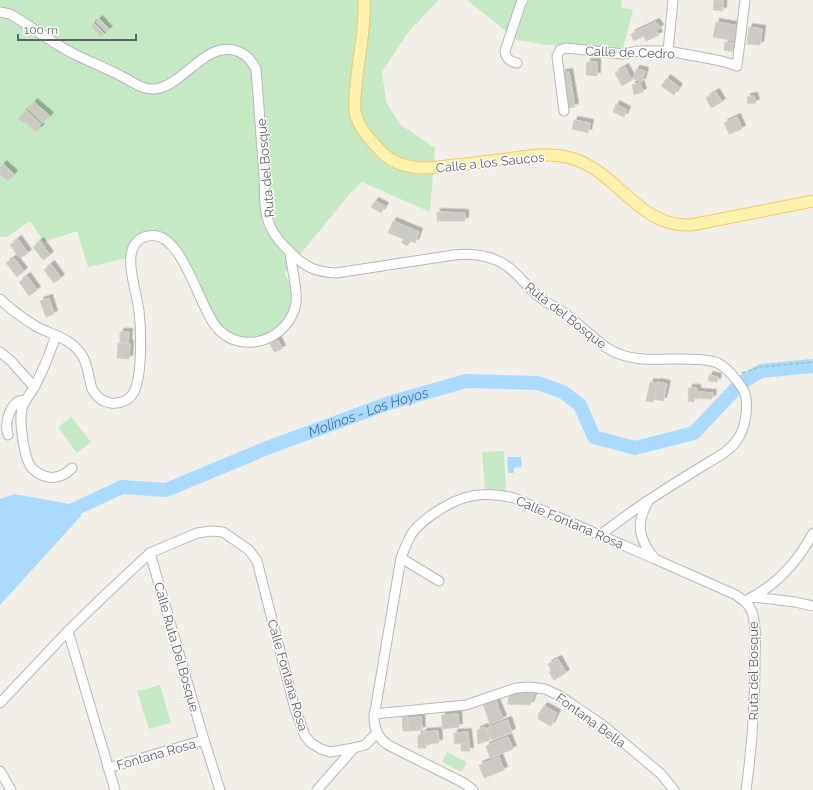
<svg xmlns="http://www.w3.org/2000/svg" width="813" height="790" font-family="Raleway,sans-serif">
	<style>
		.green { fill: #c5e8c5 }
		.water { fill: #aadaff }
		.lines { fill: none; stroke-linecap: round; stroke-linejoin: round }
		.river { stroke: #aadaff; stroke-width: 14 }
		.building { fill: #cccac5; stroke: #d6d1c6; filter: url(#shadow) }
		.minor-casing { stroke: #b5b8bc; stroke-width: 11 }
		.major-casing { stroke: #f2c960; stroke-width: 13 }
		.path { stroke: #9cc7a9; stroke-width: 1.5; stroke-dasharray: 4 2; stroke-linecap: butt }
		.minor { stroke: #fff; stroke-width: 9 }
		.major { stroke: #fff2af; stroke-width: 11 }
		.labels { text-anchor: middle; stroke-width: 3; stroke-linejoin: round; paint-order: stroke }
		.street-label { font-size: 13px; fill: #5f6368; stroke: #fff }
		.water-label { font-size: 14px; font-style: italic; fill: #4174aa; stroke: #fff }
	</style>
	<defs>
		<filter id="shadow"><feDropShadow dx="3.5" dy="-3.5" stdDeviation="0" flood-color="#0004"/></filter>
	</defs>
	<rect width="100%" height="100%" fill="#f1efe8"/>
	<!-- green -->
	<g class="green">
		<path d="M0 0H439L409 31 382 72 386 102 401 125 435 148 430 212 362 182 348 196 285 273 290 285 292 296V302L285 321 264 338H239L218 325 186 259 151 233 127 258 88 267 77 231 44 242 30 221 7 237H0Z"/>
		<path d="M467 0H622L621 7 633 10 623 48 548 45 517 40Z"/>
		<path d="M71 417 91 442 77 453 58 427Z"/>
		<path d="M504 451 506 491H485L482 452Z"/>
		<path d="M160 685 171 723 149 729 137 691Z"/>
		<path d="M447 752 467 762 462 772 442 762Z"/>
	</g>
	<!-- water -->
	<g class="water">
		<path d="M507 457H521L522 467 514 468V473H508Z"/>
		<path d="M14 494 81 506V516L0 605V499Z"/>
	</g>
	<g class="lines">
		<!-- river -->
		<path class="river" id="s1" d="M64 514 122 487 166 490 267 448 389 403 466 381 538 383 563 392 580 405 594 437 635 448 694 433 741 383 761 371 813 366"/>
	</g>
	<!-- building -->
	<g class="building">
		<path d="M714 0H723V11L713 10Z"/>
		<path d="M99 19 109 30 106 32 96 22Z"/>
		<path d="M656 22 660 28 656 30 659 35 646 41 644 36 634 41 631 34Z"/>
		<path d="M716 22 739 26 736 41 713 37Z"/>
		<path d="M94 23 104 34 101 37 91 26Z"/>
		<path d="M749 27 762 29 760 45 747 44Z"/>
		<path d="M725 42 737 44 735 52 724 50Z"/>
		<path d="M587 62H597V76L586 75Z"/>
		<path d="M625 67 632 80 622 86 615 73Z"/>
		<path d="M636 69 645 71 642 82 633 79Z"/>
		<path d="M569 72 575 107 567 108 562 73Z"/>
		<path d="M667 78 679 87 674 95 661 86Z"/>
		<path d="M640 83 643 92 634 95 632 85Z"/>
		<path d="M716 92 722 102 711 108 706 98Z"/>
		<path d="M754 96 756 103 748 104 747 97Z"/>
		<path d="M34 102 50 116 43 123 28 109Z"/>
		<path d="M616 104 627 110 624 117 613 112Z"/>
		<path d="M26 110 41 124 39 126 41 127 36 132 25 122 24 123 18 119Z"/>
		<path d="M737 117 742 129 729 134 724 123Z"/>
		<path d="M574 120 590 123 588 133 572 129Z"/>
		<path d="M3 164 14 174 8 181 0 174V168Z"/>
		<path d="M375 201 385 206 381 213 371 207Z"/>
		<path d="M437 212 465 213V221H437Z"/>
		<path d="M393 221 419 232 415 243 411 241 407 246 401 242 404 239 388 233Z"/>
		<path d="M18 239 28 253 20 258 10 245Z"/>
		<path d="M40 241 50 255 43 260 33 247Z"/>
		<path d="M14 258 24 271 17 277 6 263Z"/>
		<path d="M51 264 61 278 54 283 44 270Z"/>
		<path d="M27 276 37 290 29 296 19 282Z"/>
		<path d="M49 298 54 314 46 317 40 301Z"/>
		<path d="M120 332H129L128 344 120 343Z"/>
		<path d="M278 340 282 349 274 352 270 344Z"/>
		<path d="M118 343 130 344 129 359 117 358Z"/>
		<path d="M709 375 718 377 717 382 708 381Z"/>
		<path d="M650 382 657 383 653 402 646 401Z"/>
		<path d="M657 382 667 384 663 401 654 399Z"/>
		<path d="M689 388H697V392H700L699 398H695L694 402 688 401Z"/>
		<path d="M700 392 713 393 712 399 699 398Z"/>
		<path d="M558 659 566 673 554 680 549 672 551 671 548 664Z"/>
		<path d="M517 691 535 693 530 705 508 704 509 692 516 693Z"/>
		<path d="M495 699 503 719 490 724 483 704Z"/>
		<path d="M544 706 557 713 551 726 538 719 539 716 538 715Z"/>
		<path d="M458 714 459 727 442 729V715Z"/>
		<path d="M402 716H407L408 731H403Z"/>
		<path d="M421 717 422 730 408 731V718Z"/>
		<path d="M508 720 512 732 492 740 487 728Z"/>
		<path d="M485 727 490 740 478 744 477 730Z"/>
		<path d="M438 731 439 743 423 744V732Z"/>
		<path d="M468 732 469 743 454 744V733Z"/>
		<path d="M425 734 426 748H418V735Z"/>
		<path d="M508 737 513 749 490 758 486 746Z"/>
		<path d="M469 743 470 751H461V744Z"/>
		<path d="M499 757 504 770 484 778 479 765Z"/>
	</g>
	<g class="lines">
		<defs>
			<g id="minor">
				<path d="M0 12 10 14C31 26 53 44 74 54 90 62 106 68 121 76 132 81 142 90 154 89 183 87 205 40 237 51 246 54 252 61 256 69 259 104 261 140 264 175 265 192 263 210 270 226 275 237 282 244 290 252 305 267 315 272 336 273L454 255C472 253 491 255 507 266 518 274 526 286 537 295 546 303 558 308 567 315 581 326 593 338 607 348 638 368 677 354 711 361 724 363 733 376 741 386 751 399 746 428 737 440 730 451 717 457 706 464 688 475 670 486 652 498 634 509 617 523 600 535"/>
				<path d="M668 51 673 0"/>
				<path d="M517 63C510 62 506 59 505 51L521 3 523 0"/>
				<path d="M564 111 557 56 560 50 566 48 623 54 639 51H668L711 59 725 62 737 66 745 0"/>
				<path d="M0 299C11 310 24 319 37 327 53 335 73 339 83 357 88 366 89 379 92 389 96 396 102 402 111 403 119 404 127 401 132 395 143 381 141 329 139 311 137 294 125 260 134 246 137 240 142 237 148 236 183 228 199 311 219 330 245 356 290 338 296 303 298 291 291 265 290 252"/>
				<path d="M56 335C50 353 43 371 34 388 29 395 24 401 22 409 19 420 24 460 32 468 36 472 42 476 48 477 58 479 65 475 72 468"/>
				<path d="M0 352 11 361 34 387"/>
				<path d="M8 435C7 431 6 427 7 423 8 414 14 398 25 401"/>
				<path d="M648 502C635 524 639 540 655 559L736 595C743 600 749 604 752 612 757 627 755 646 755 661 755 704 752 747 746 790"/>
				<path d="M150 553 204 740 220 790"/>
				<path d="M401 558 439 581"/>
				<path d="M753 597 795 602 813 606"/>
				<path d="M745 601C776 586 797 563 813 533"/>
				<path d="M68 631 115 790"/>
				<path d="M0 703 68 631 106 594 150 553 197 533 211 531 223 532 249 550 257 561 295 709 305 736 311 743 321 749 330 752 354 748 365 745 377 733"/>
				<path d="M374 714 466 705 516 688 529 687 545 689 560 696 604 726 661 774 674 790"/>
				<path d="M108 768 204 740"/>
				<path d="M0 771 11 790"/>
				<path d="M317 790 354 748"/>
				<path d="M473 790 464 783 388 745C378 738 374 729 374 717L401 558C404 550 407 542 411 535 416 526 425 520 433 514 460 495 483 490 514 498L655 559"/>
			</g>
			<path id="major" d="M364 0C366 28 358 57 356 86 355 96 353 106 356 116 360 129 369 138 377 147 389 162 407 168 426 168 450 166 474 163 499 160 523 157 550 151 574 159 618 173 640 228 691 225L813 201"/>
		</defs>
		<!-- minor casing -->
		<use href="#minor" class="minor-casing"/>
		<!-- major casing -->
		<use href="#major" class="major-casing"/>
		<!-- path -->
		<path class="path" d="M742 373 760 367 813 362"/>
		<!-- minor -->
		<use href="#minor" class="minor"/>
		<!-- major -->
		<use href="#major" class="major"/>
	</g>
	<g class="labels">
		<!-- street labels -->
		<g class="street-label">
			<text transform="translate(630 52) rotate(2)" y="5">Calle de Cedro</text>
			<text transform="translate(490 162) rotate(-6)" y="5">Calle a los Saucos</text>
			<text transform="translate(265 168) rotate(-95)" y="5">Ruta del Bosque</text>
			<text transform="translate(566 315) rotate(38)" y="5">Ruta del Bosque</text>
			<text transform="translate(570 522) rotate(23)" y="5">Calle Fontana Rosa</text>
			<text transform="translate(177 647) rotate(74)" y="5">Calle Ruta Del Bosque</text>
			<text transform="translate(753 671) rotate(-90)" y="5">Ruta del Bosque</text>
			<text transform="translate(288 675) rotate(74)" y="5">Calle Fontana Rosa</text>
			<text transform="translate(591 720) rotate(36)" y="5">Fontana Bella</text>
			<text transform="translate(156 754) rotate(-16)" y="5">Fontana Rosa</text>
		</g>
		<!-- water labels -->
		<g class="water-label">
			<text dy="5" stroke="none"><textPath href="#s1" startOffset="325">Molinos - Los Hoyos</textPath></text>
		</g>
	</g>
	<!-- scale -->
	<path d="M18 34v6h118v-6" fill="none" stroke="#5f6368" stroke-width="2"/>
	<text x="24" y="34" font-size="12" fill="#5f6368" stroke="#ffffff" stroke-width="3" paint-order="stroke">100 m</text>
</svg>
